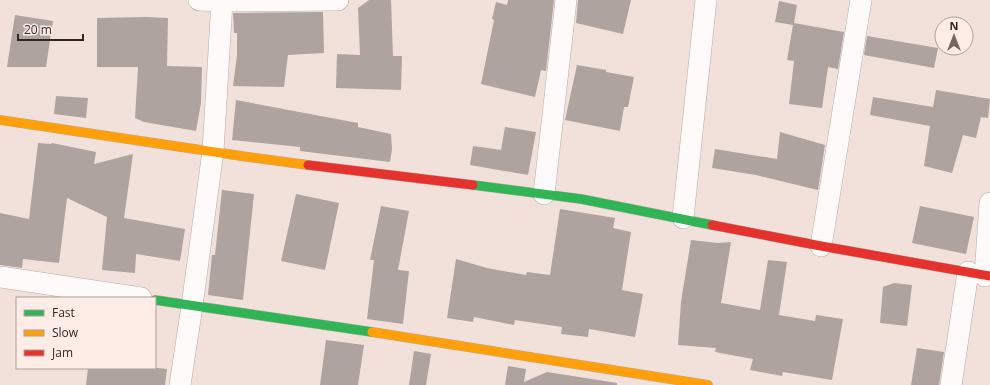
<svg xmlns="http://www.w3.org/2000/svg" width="990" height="385" font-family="'Open Sans',sans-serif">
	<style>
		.building { fill: #aea39e }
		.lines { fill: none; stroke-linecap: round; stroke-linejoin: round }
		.street-casing { stroke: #b8aca6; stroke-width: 22 }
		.fast-casing { stroke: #b8aca6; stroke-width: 10 }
		.slow-casing { stroke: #b8aca6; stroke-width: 10 }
		.jam-casing { stroke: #b8aca6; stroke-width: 10 }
		.street { stroke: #fdfaf9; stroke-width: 21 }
		.fast { stroke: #30b455; stroke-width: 9 }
		.slow { stroke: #ff9f0a; stroke-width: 9 }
		.jam { stroke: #e5322d; stroke-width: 9 }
	</style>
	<rect width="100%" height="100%" fill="#f1e1da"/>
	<!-- building -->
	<g class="building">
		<path d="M369 0H391L393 56H402L401 90 336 88 337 54 360 55 358 8Z"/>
		<path d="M508 0H554L546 71 541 70 535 97 481 84 494 20 492 19 496 2 507 5Z"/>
		<path d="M578 0H631L623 34 576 23Z"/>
		<path d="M779 1 797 5 794 23 844 32 838 69 828 67 822 108 789 104 794 61 787 60 793 25 775 22Z"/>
		<path d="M323 12 324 53 288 55 284 87 233 86 237 55V33H234L233 13Z"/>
		<path d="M15 15 53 21 46 67H7Z"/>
		<path d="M147 17 168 18 167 66 202 67 201 103 196 131 144 122 135 118 138 67H97V18Z"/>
		<path d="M867 36 938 48 934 68 864 55Z"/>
		<path d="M577 65 606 70V72L634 77 628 107H624L620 131 565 120Z"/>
		<path d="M936 90 990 99 988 118 981 117 976 138 963 135 952 173 924 166 930 126 870 115 873 97 933 107Z"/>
		<path d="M56 96 88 98 86 118 54 114Z"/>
		<path d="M236 100 358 123V127L391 134 392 149 390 162 300 151V147L232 140Z"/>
		<path d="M505 127 536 132 528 175 470 165 473 146 501 150Z"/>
		<path d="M780 132 825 145 818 190 756 175 712 168 715 149 777 159Z"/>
		<path d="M38 143 51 144 52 143 96 152 94 164 133 154 124 218 185 229 180 261 136 254 135 273 102 270 107 217 67 198 59 263 23 259 22 268 0 265V213L29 219Z"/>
		<path d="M222 190 254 194 243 300 208 295 212 255H215Z"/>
		<path d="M296 194 339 203 325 270 281 261Z"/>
		<path d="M381 206 409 211 398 270 409 271 403 324 367 319 374 260H370Z"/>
		<path d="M920 206 974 217 966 254 912 243Z"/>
		<path d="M560 209 615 218 613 228 631 232 622 290 643 294 635 337 589 329 588 337 561 334 562 327 515 320 514 325 474 317 473 322 447 318 456 259 487 268 526 275 527 272 550 275Z"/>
		<path d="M691 240 718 243 731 242 721 303 760 310 768 260 787 262 779 315 815 321 816 315 843 319 832 380 783 372 782 376 750 370 753 359 715 352 716 348 678 345 681 302Z"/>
		<path d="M894 283 912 285 907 326 880 323 883 287Z"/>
		<path d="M326 340 364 345 358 385H320Z"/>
		<path d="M917 348 944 352 939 385H911Z"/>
		<path d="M414 351 431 354 426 385H409Z"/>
		<path d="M508 366 526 369 524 382 547 372 617 383V385H505Z"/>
		<path d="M88 368H158L167 369 165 385H86Z"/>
	</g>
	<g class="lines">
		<defs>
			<g id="street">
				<path d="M199 0 222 1 338 0"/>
				<path d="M544 194 566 0"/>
				<path d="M683 218 706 0"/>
				<path d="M821 246 861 0"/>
				<path d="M985 276 990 203"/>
				<path d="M0 277 141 298"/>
				<path d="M180 385 192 306 213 151 222 1"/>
				<path d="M951 385 968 272"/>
			</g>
			<g id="fast">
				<path d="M473 185 581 199 712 225"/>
				<path d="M155 300 372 332"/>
			</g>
			<g id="slow">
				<path d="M0 120 248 157 308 165"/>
				<path d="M372 332 708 385"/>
			</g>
			<g id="jam">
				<path d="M308 165 473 185"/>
				<path d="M712 225 821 246 990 276"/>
			</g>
		</defs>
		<!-- street casing -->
		<use href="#street" class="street-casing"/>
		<!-- fast casing -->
		<use href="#fast" class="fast-casing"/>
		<!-- slow casing -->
		<use href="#slow" class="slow-casing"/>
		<!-- jam casing -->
		<use href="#jam" class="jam-casing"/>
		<!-- street -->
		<use href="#street" class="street"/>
		<!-- fast -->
		<use href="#fast" class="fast"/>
		<!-- slow -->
		<use href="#slow" class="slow"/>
		<!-- jam -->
		<use href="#jam" class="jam"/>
	</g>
	<!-- legend -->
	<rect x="16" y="297" width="140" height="72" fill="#feede6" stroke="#ac9e98"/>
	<rect x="24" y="310" width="20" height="6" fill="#30b455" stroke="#ac9e98"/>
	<text x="52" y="317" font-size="12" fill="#312722">Fast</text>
	<rect x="24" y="330" width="20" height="6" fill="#ff9f0a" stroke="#ac9e98"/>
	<text x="52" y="337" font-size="12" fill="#312722">Slow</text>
	<rect x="24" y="350" width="20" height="6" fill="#e5322d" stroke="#ac9e98"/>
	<text x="52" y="357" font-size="12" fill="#312722">Jam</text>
	<!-- north arrow -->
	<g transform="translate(954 36)"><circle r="19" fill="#feede6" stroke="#ac9e98"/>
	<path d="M0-3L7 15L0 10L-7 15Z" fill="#746862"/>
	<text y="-6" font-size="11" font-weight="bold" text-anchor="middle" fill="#312722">N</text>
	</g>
	<!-- scale -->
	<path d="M18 34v6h65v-6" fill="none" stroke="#312722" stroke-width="2"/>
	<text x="24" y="34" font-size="12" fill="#312722" stroke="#feede6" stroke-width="3" paint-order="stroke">20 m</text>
</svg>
